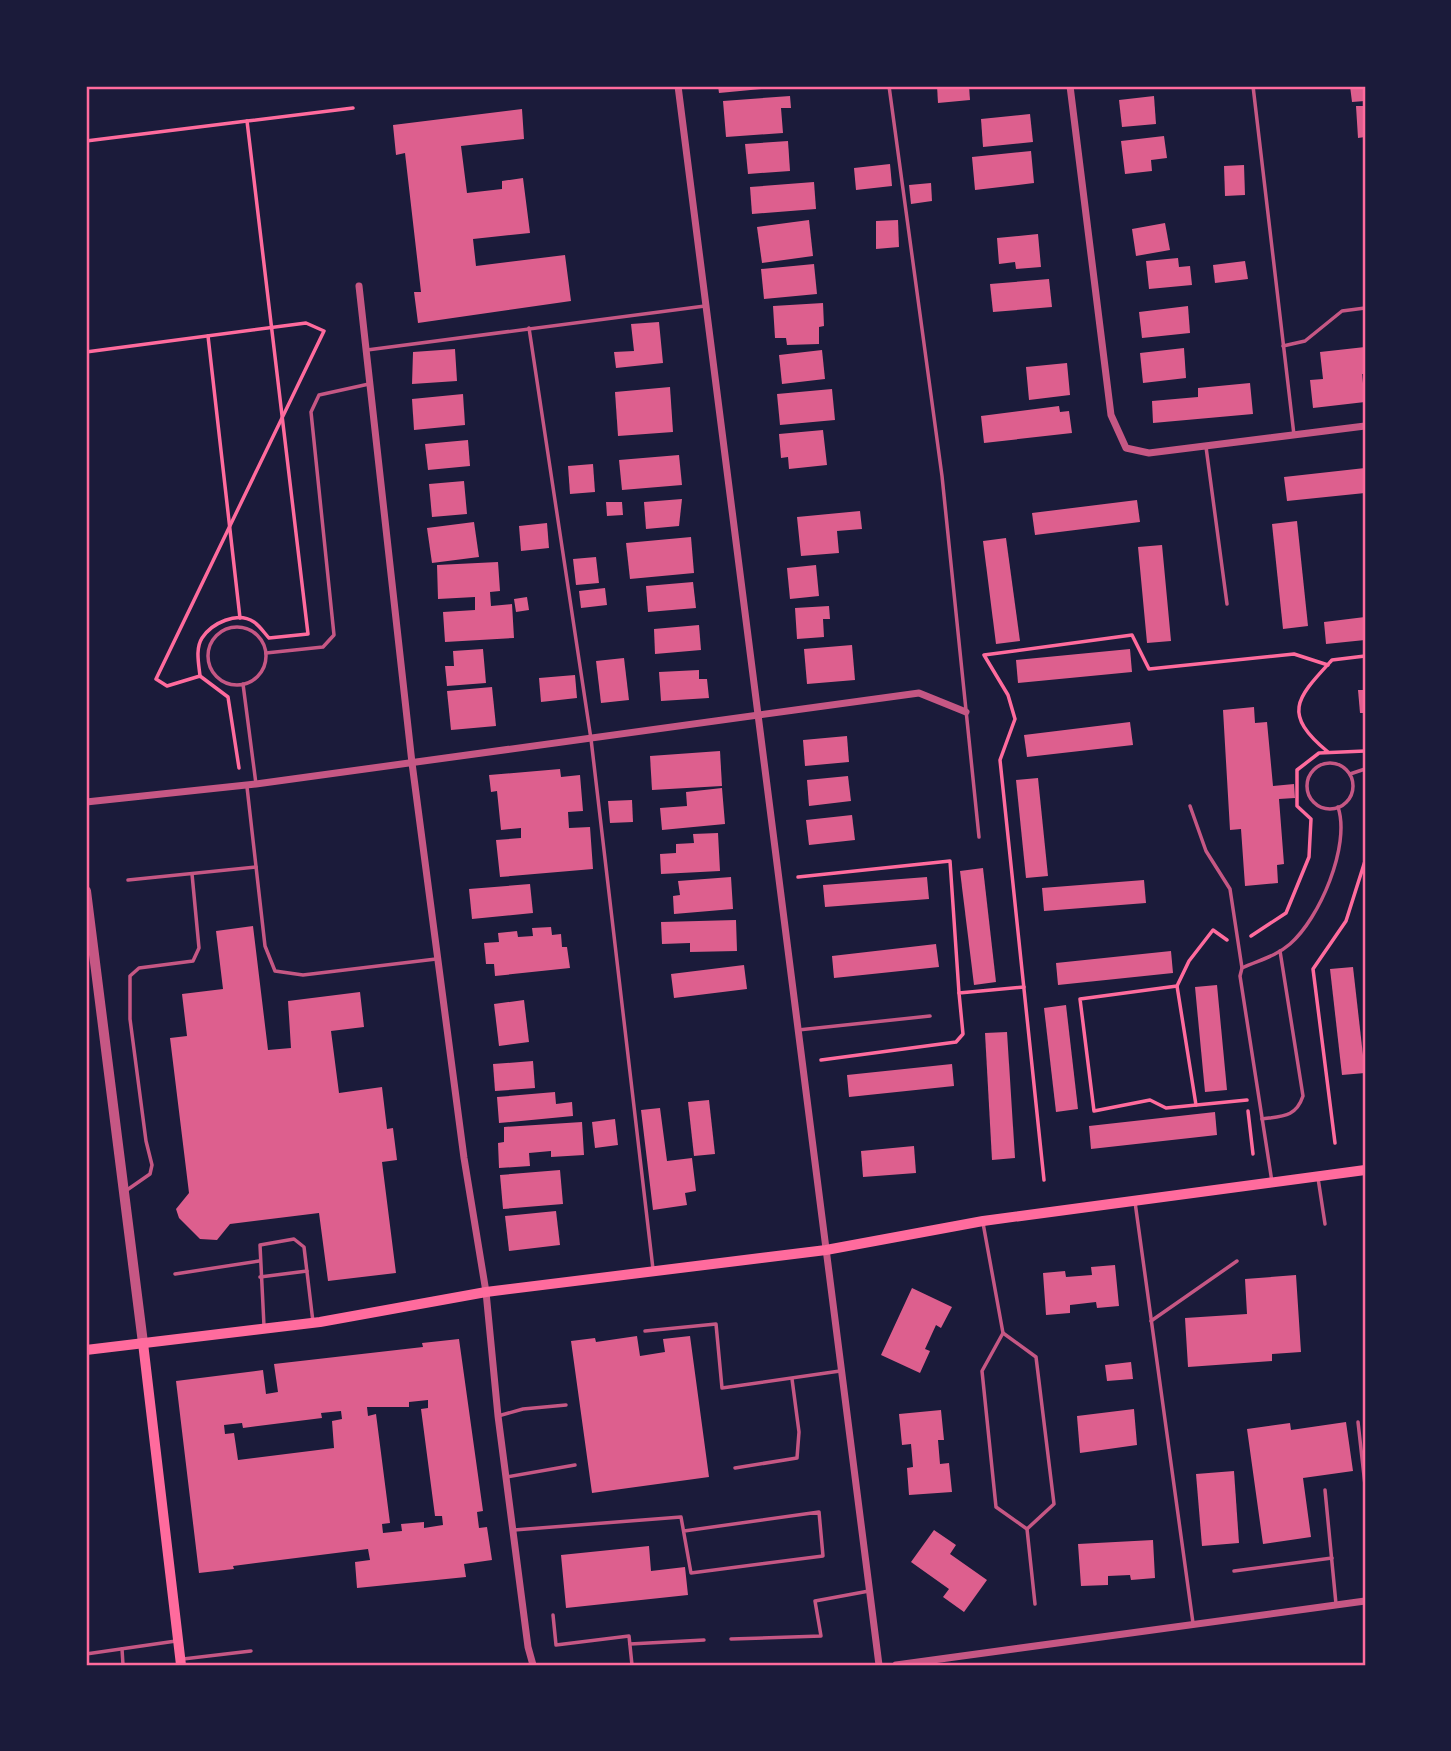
<svg xmlns="http://www.w3.org/2000/svg" width="1451" height="1751" font-family="Inter,sans-serif">
	<style>
		.building { fill: #dd5f8e; fill-rule: evenodd }
		.lines { fill: none; stroke-linecap: round; stroke-linejoin: round }
		.path { stroke: #ff6b9d; stroke-width: 3.5 }
		.service { stroke: #c65784; stroke-width: 3.5 }
		.minor { stroke: #c65784; stroke-width: 7 }
		.tertiary { stroke: #c65784; stroke-width: 10 }
		.secondary { stroke: #ff6b9d; stroke-width: 10 }
		.neatline { fill: none; stroke: #ff6b9d; stroke-width: 2.5 }
	</style>
	<rect width="100%" height="100%" fill="#1b1b3a"/>
	<!-- building -->
	<g class="building">
		<path d="M718 86H772V88L719 93Z"/>
		<path d="M937 86H969L970 100 938 103Z"/>
		<path d="M1350 86H1365V101L1352 102Z"/>
		<path d="M790 96 791 108H781L783 133 726 137 723 101Z"/>
		<path d="M1154 96 1156 124 1122 127 1119 100Z"/>
		<path d="M1356 106H1365V137L1358 138Z"/>
		<path d="M522 109 524 139 461 146 467 193 502 189V181L523 178 530 233 473 239 476 266 565 255 571 301 418 323 414 292H421L405 153 396 155 393 125Z"/>
		<path d="M1030 114 1033 142 983 147 981 119Z"/>
		<path d="M1164 136 1167 158 1151 160 1152 171 1125 174 1121 141Z"/>
		<path d="M788 141 790 171 748 174 745 144Z"/>
		<path d="M1031 151 1034 183 975 190 972 157Z"/>
		<path d="M890 164 892 186 856 190 854 168Z"/>
		<path d="M1244 165 1245 195 1225 196 1224 166Z"/>
		<path d="M814 182 816 209 752 214 750 187Z"/>
		<path d="M931 183 932 201 911 204 909 185Z"/>
		<path d="M809 220 813 256 762 263 757 227Z"/>
		<path d="M898 220 899 247 876 249V221Z"/>
		<path d="M1165 223 1170 250 1136 256 1132 229Z"/>
		<path d="M1038 234 1041 267 1016 269 1015 262 999 264 997 238Z"/>
		<path d="M1178 258 1179 267 1190 266 1192 285 1149 289 1146 261Z"/>
		<path d="M1245 261 1248 279 1215 283 1213 265Z"/>
		<path d="M814 264 817 294 764 299 761 269Z"/>
		<path d="M1049 279 1052 307 993 312 990 284Z"/>
		<path d="M823 303 824 326 819 327V344L787 345 786 338H775L773 306Z"/>
		<path d="M1188 306 1190 333 1142 338 1139 312Z"/>
		<path d="M659 322 663 363 616 368 614 352 634 351 631 324Z"/>
		<path d="M1365 347V374H1362L1365 402 1313 408 1310 380 1323 379 1320 352Z"/>
		<path d="M1184 348 1186 378 1143 383 1140 353Z"/>
		<path d="M455 349 457 381 412 384 413 352Z"/>
		<path d="M822 350 825 379 782 384 779 355Z"/>
		<path d="M1067 363 1070 395 1029 400 1026 367Z"/>
		<path d="M1250 383 1253 414 1153 423 1152 401 1198 397V388Z"/>
		<path d="M670 387 673 432 618 436 615 392Z"/>
		<path d="M832 389 835 420 780 425 777 394Z"/>
		<path d="M463 394 465 425 414 430 412 399Z"/>
		<path d="M1059 406 1060 412 1069 411 1072 433 984 443 981 416Z"/>
		<path d="M823 430 827 465 789 469 788 457 781 458 779 434Z"/>
		<path d="M468 440 470 466 428 470 425 444Z"/>
		<path d="M679 455 682 485 622 490 619 460Z"/>
		<path d="M593 464 595 492 570 494 568 466Z"/>
		<path d="M1365 468V493L1287 501 1284 477Z"/>
		<path d="M464 481 467 514 432 517 429 484Z"/>
		<path d="M682 499 679 526 646 529 644 502Z"/>
		<path d="M1137 500 1140 522 1035 535 1032 513Z"/>
		<path d="M606 502H622L623 515 607 516Z"/>
		<path d="M860 511 862 529 837 531 839 553 801 556 797 517Z"/>
		<path d="M1297 521 1308 626 1283 629 1272 524Z"/>
		<path d="M474 522 479 557 432 563 427 528Z"/>
		<path d="M547 523 549 548 521 551 519 526Z"/>
		<path d="M691 537 694 573 630 579 626 543Z"/>
		<path d="M1006 538 1020 641 996 644 983 541Z"/>
		<path d="M1162 545 1171 641 1147 643 1138 547Z"/>
		<path d="M596 557 599 583 576 585 573 559Z"/>
		<path d="M498 562 500 591 490 592 491 606 512 604 514 638 445 642 443 612 475 610V597L438 599 437 565Z"/>
		<path d="M816 565 819 596 790 599 787 568Z"/>
		<path d="M693 582 696 608 648 612 646 586Z"/>
		<path d="M605 588 607 605 581 608 579 591Z"/>
		<path d="M527 597 529 610 516 612 514 599Z"/>
		<path d="M829 606 830 619H823L824 637 797 639 795 608Z"/>
		<path d="M1365 617V640L1326 644 1324 622Z"/>
		<path d="M699 625 701 650 655 654 654 629Z"/>
		<path d="M852 645 855 680 807 684 804 649Z"/>
		<path d="M483 649 486 683 447 686 445 666H454L453 651Z"/>
		<path d="M1130 649 1132 672 1018 683 1016 660Z"/>
		<path d="M624 658 629 700 601 703 596 661Z"/>
		<path d="M699 670V679H707L709 698 661 701 659 672Z"/>
		<path d="M575 675 577 698 541 702 539 678Z"/>
		<path d="M492 687 496 726 451 730 447 691Z"/>
		<path d="M1358 690H1365V713H1360Z"/>
		<path d="M1254 707 1255 723 1267 722 1273 786 1294 784 1295 798 1279 799 1284 864 1277 865 1278 883 1245 886 1241 829 1230 830 1223 710Z"/>
		<path d="M1130 722 1133 745 1027 757 1024 735Z"/>
		<path d="M847 736 849 762 805 766 803 740Z"/>
		<path d="M720 751 722 786 652 790 650 756Z"/>
		<path d="M560 769 561 777 580 775 583 811 568 812 569 828 590 827 593 869 500 877 496 840 521 838V828L501 830 497 791 491 792 489 775Z"/>
		<path d="M848 776 851 801 809 806 807 780Z"/>
		<path d="M1038 778 1048 876 1026 878 1016 780Z"/>
		<path d="M722 788 725 824 662 830 660 808 687 806 686 792Z"/>
		<path d="M632 800 633 822 610 823 608 801Z"/>
		<path d="M852 815 855 840 809 845 806 820Z"/>
		<path d="M718 833 720 871 661 874 660 854 676 853V844L694 843 693 834Z"/>
		<path d="M983 868 996 982 974 985 960 871Z"/>
		<path d="M731 877 733 909 674 914 673 896 680 895 678 881Z"/>
		<path d="M927 877 929 899 825 907 823 885Z"/>
		<path d="M1144 880 1146 903 1044 911 1042 888Z"/>
		<path d="M530 884 533 913 472 919 469 889Z"/>
		<path d="M736 920 737 951 690 952V943L662 944 661 922Z"/>
		<path d="M253 926 268 1050 291 1048 288 1001 360 992 364 1027 331 1031 339 1093 382 1087 387 1129 393 1128 397 1160 382 1162 396 1273 328 1281 319 1213 230 1224 217 1240 200 1239 179 1218 176 1209 189 1193 170 1038 187 1036 182 994 223 989 216 931Z"/>
		<path d="M551 927 552 935 561 934 562 947H567L570 968 495 976 494 964H486L484 943 499 942 498 933 517 931 518 937 533 936 532 928Z"/>
		<path d="M936 944 939 967 834 978 832 956Z"/>
		<path d="M1171 951 1173 973 1058 985 1056 963Z"/>
		<path d="M744 965 747 989 674 998 671 974Z"/>
		<path d="M1353 967 1365 1073 1342 1075 1330 969Z"/>
		<path d="M1217 985 1227 1090 1205 1092 1195 987Z"/>
		<path d="M524 1000 529 1042 499 1046 494 1004Z"/>
		<path d="M1066 1005 1078 1109 1056 1112 1044 1008Z"/>
		<path d="M1007 1032 1015 1158 992 1160 985 1033Z"/>
		<path d="M533 1061 535 1088 495 1091 493 1064Z"/>
		<path d="M952 1064 954 1086 849 1097 847 1075Z"/>
		<path d="M555 1092 556 1104 572 1102 573 1116 499 1123 497 1097Z"/>
		<path d="M709 1100 715 1154 694 1156 688 1102Z"/>
		<path d="M660 1108 667 1161 692 1158 696 1191 685 1193 687 1205 653 1210 641 1110Z"/>
		<path d="M1215 1112 1217 1135 1091 1149 1089 1126Z"/>
		<path d="M615 1119 618 1145 595 1148 592 1122Z"/>
		<path d="M582 1122 584 1155 551 1157V1151L529 1153 530 1166 499 1168 498 1143 504 1142V1127Z"/>
		<path d="M914 1146 916 1173 863 1177 861 1151Z"/>
		<path d="M560 1170 563 1204 503 1209 500 1175Z"/>
		<path d="M556 1211 560 1245 509 1251 505 1216Z"/>
		<path d="M1115 1265 1119 1306 1097 1308 1096 1302 1070 1305V1313L1046 1315 1043 1273 1065 1271 1066 1277 1092 1275 1091 1267Z"/>
		<path d="M1296 1275 1301 1352 1272 1354V1361L1188 1367 1185 1318 1247 1314 1245 1279Z"/>
		<path d="M912 1288 952 1307 941 1328 936 1325 925 1349 930 1351 920 1373 881 1355Z"/>
		<path d="M637 1336 640 1356 665 1352 663 1339 690 1336 709 1477 592 1493 571 1341 595 1338 596 1342Z"/>
		<path d="M459 1339 483 1511 477 1512 479 1528 487 1527 492 1560 464 1564 466 1577 357 1588 355 1562 370 1560 368 1549 233 1566 234 1569 199 1573 176 1381 263 1370 266 1394 278 1392 274 1364 423 1347 422 1343ZM428 1400V1408L421 1409 435 1516H442L443 1525 424 1528V1522L401 1524 402 1531 383 1533 382 1524 390 1523 376 1414 368 1416 367 1407H409V1402ZM341 1411 342 1419 332 1421 334 1448 238 1460 234 1433 225 1434 224 1425 242 1423 243 1428 322 1418 321 1413Z"/>
		<path d="M1131 1362 1133 1379 1107 1381 1105 1365Z"/>
		<path d="M1134 1409 1137 1445 1080 1453 1077 1416Z"/>
		<path d="M941 1410 944 1440H938L940 1464 949 1463 952 1492 909 1495 907 1468 913 1467 911 1444 902 1445 899 1414Z"/>
		<path d="M1346 1422 1353 1471 1303 1478 1311 1537 1263 1544 1247 1429 1290 1423 1291 1430Z"/>
		<path d="M1234 1471 1239 1543 1202 1546 1196 1474Z"/>
		<path d="M934 1530 956 1545 950 1554 987 1580 964 1612 943 1597 949 1589 911 1562Z"/>
		<path d="M1153 1540 1155 1578 1131 1580 1130 1575 1108 1576V1585L1081 1586 1078 1544Z"/>
		<path d="M649 1546 651 1571 685 1567 688 1595 566 1608 561 1555Z"/>
	</g>
	<g class="lines">
		<!-- path -->
		<g class="path">
			<path d="M247 121 353 108"/>
			<path d="M86 141 247 121 308 634 269 638C265 634 260 626 254 622 237 611 212 623 202 638 195 649 199 665 200 676"/>
			<path d="M208 336 240 618"/>
			<path d="M86 352 306 323 324 331 156 679 167 686 200 676 228 697 239 768"/>
			<path d="M1328 752C1281 713 1297 698 1332 660L1365 656"/>
			<path d="M798 877 950 861 959 993"/>
			<path d="M1251 936 1286 913 1309 857 1311 819 1297 806V770L1319 753 1365 751"/>
			<path d="M1227 940 1213 930 1189 961 1177 986 1080 999 1094 1111 1150 1100 1166 1108 1247 1100"/>
			<path d="M1177 986 1196 1105"/>
			<path d="M821 1060 956 1042 963 1034 959 993 1024 987"/>
			<path d="M1248 1111 1253 1154"/>
			<path d="M1335 1143 1313 969 1346 921 1365 861"/>
			<path d="M1044 1180 1000 760 1015 719 1008 695 984 655 1132 635 1149 669 1294 654 1328 665"/>
		</g>
		<!-- service -->
		<g class="service">
			<path d="M889 86 942 476 979 837"/>
			<path d="M1253 86 1294 435"/>
			<path d="M529 328 591 739 653 1269"/>
			<path d="M1283 346 1305 341 1342 311 1365 308"/>
			<path d="M367 350 705 306"/>
			<path d="M1206 447 1227 604"/>
			<circle cx="237" cy="656" r="29"/>
			<path d="M266 653 323 647 334 635 311 412 319 395 369 384"/>
			<path d="M243 684 256 784"/>
			<circle cx="1330" cy="786" r="23"/>
			<path d="M1350 774 1365 769"/>
			<path d="M247 787 265 946 275 971 303 975 436 959"/>
			<path d="M1190 806 1206 851 1230 889 1242 968"/>
			<path d="M128 880 256 867"/>
			<path d="M798 1030 930 1016"/>
			<path d="M1262 1119C1283 1116 1296 1117 1303 1096L1280 951"/>
			<path d="M1318 1178 1325 1224"/>
			<path d="M1272 1182 1240 976 1242 968C1259 960 1275 957 1290 944 1319 919 1351 846 1338 807"/>
			<path d="M127 1190 150 1174 152 1165 146 1141 130 1019V976L139 968 193 961 199 948 192 874"/>
			<path d="M1135 1202 1193 1623"/>
			<path d="M983 1223 1003 1333 982 1371 996 1507 1027 1529 1035 1604"/>
			<path d="M175 1274 259 1261"/>
			<path d="M260 1277 307 1271"/>
			<path d="M1151 1321 1237 1261"/>
			<path d="M264 1326 260 1245 294 1239 304 1247 313 1322"/>
			<path d="M645 1331 716 1324 722 1388 840 1371"/>
			<path d="M1003 1333 1036 1357 1054 1504 1027 1529"/>
			<path d="M498 1416 523 1409 566 1405"/>
			<path d="M1358 1422 1365 1485"/>
			<path d="M735 1468 797 1458 799 1432 792 1379"/>
			<path d="M507 1477 575 1465"/>
			<path d="M1325 1490 1336 1604"/>
			<path d="M514 1530 681 1517 691 1573 823 1556 819 1512 684 1531"/>
			<path d="M1234 1571 1332 1558"/>
			<path d="M553 1615 556 1645 629 1636 632 1665"/>
			<path d="M731 1639 821 1636 815 1601 869 1591"/>
			<path d="M630 1644 704 1640"/>
			<path d="M122 1649 123 1665"/>
			<path d="M86 1654 176 1641"/>
			<path d="M183 1659 251 1651"/>
		</g>
		<!-- minor -->
		<g class="minor">
			<path d="M678 86 879 1665"/>
			<path d="M1070 86 1111 415 1126 448 1149 453 1365 426"/>
			<path d="M359 286 412 763 464 1158 486 1292 498 1416 528 1647 533 1665"/>
			<path d="M86 802 256 784 919 693 966 712"/>
			<path d="M896 1665 1365 1601"/>
		</g>
		<!-- tertiary -->
		<path class="tertiary" d="M86 891 143 1343"/>
		<!-- secondary -->
		<g class="secondary">
			<path d="M143 1343 181 1665"/>
			<path d="M86 1350 320 1322 486 1292 826 1250 983 1221 1365 1170"/>
		</g>
	</g>
	<!-- border -->
	<rect width="1451" height="1751" fill="none" stroke="#1b1b3a" stroke-width="175"/>
	<rect x="88" y="88" width="1276" height="1576" class="neatline"/>
</svg>
